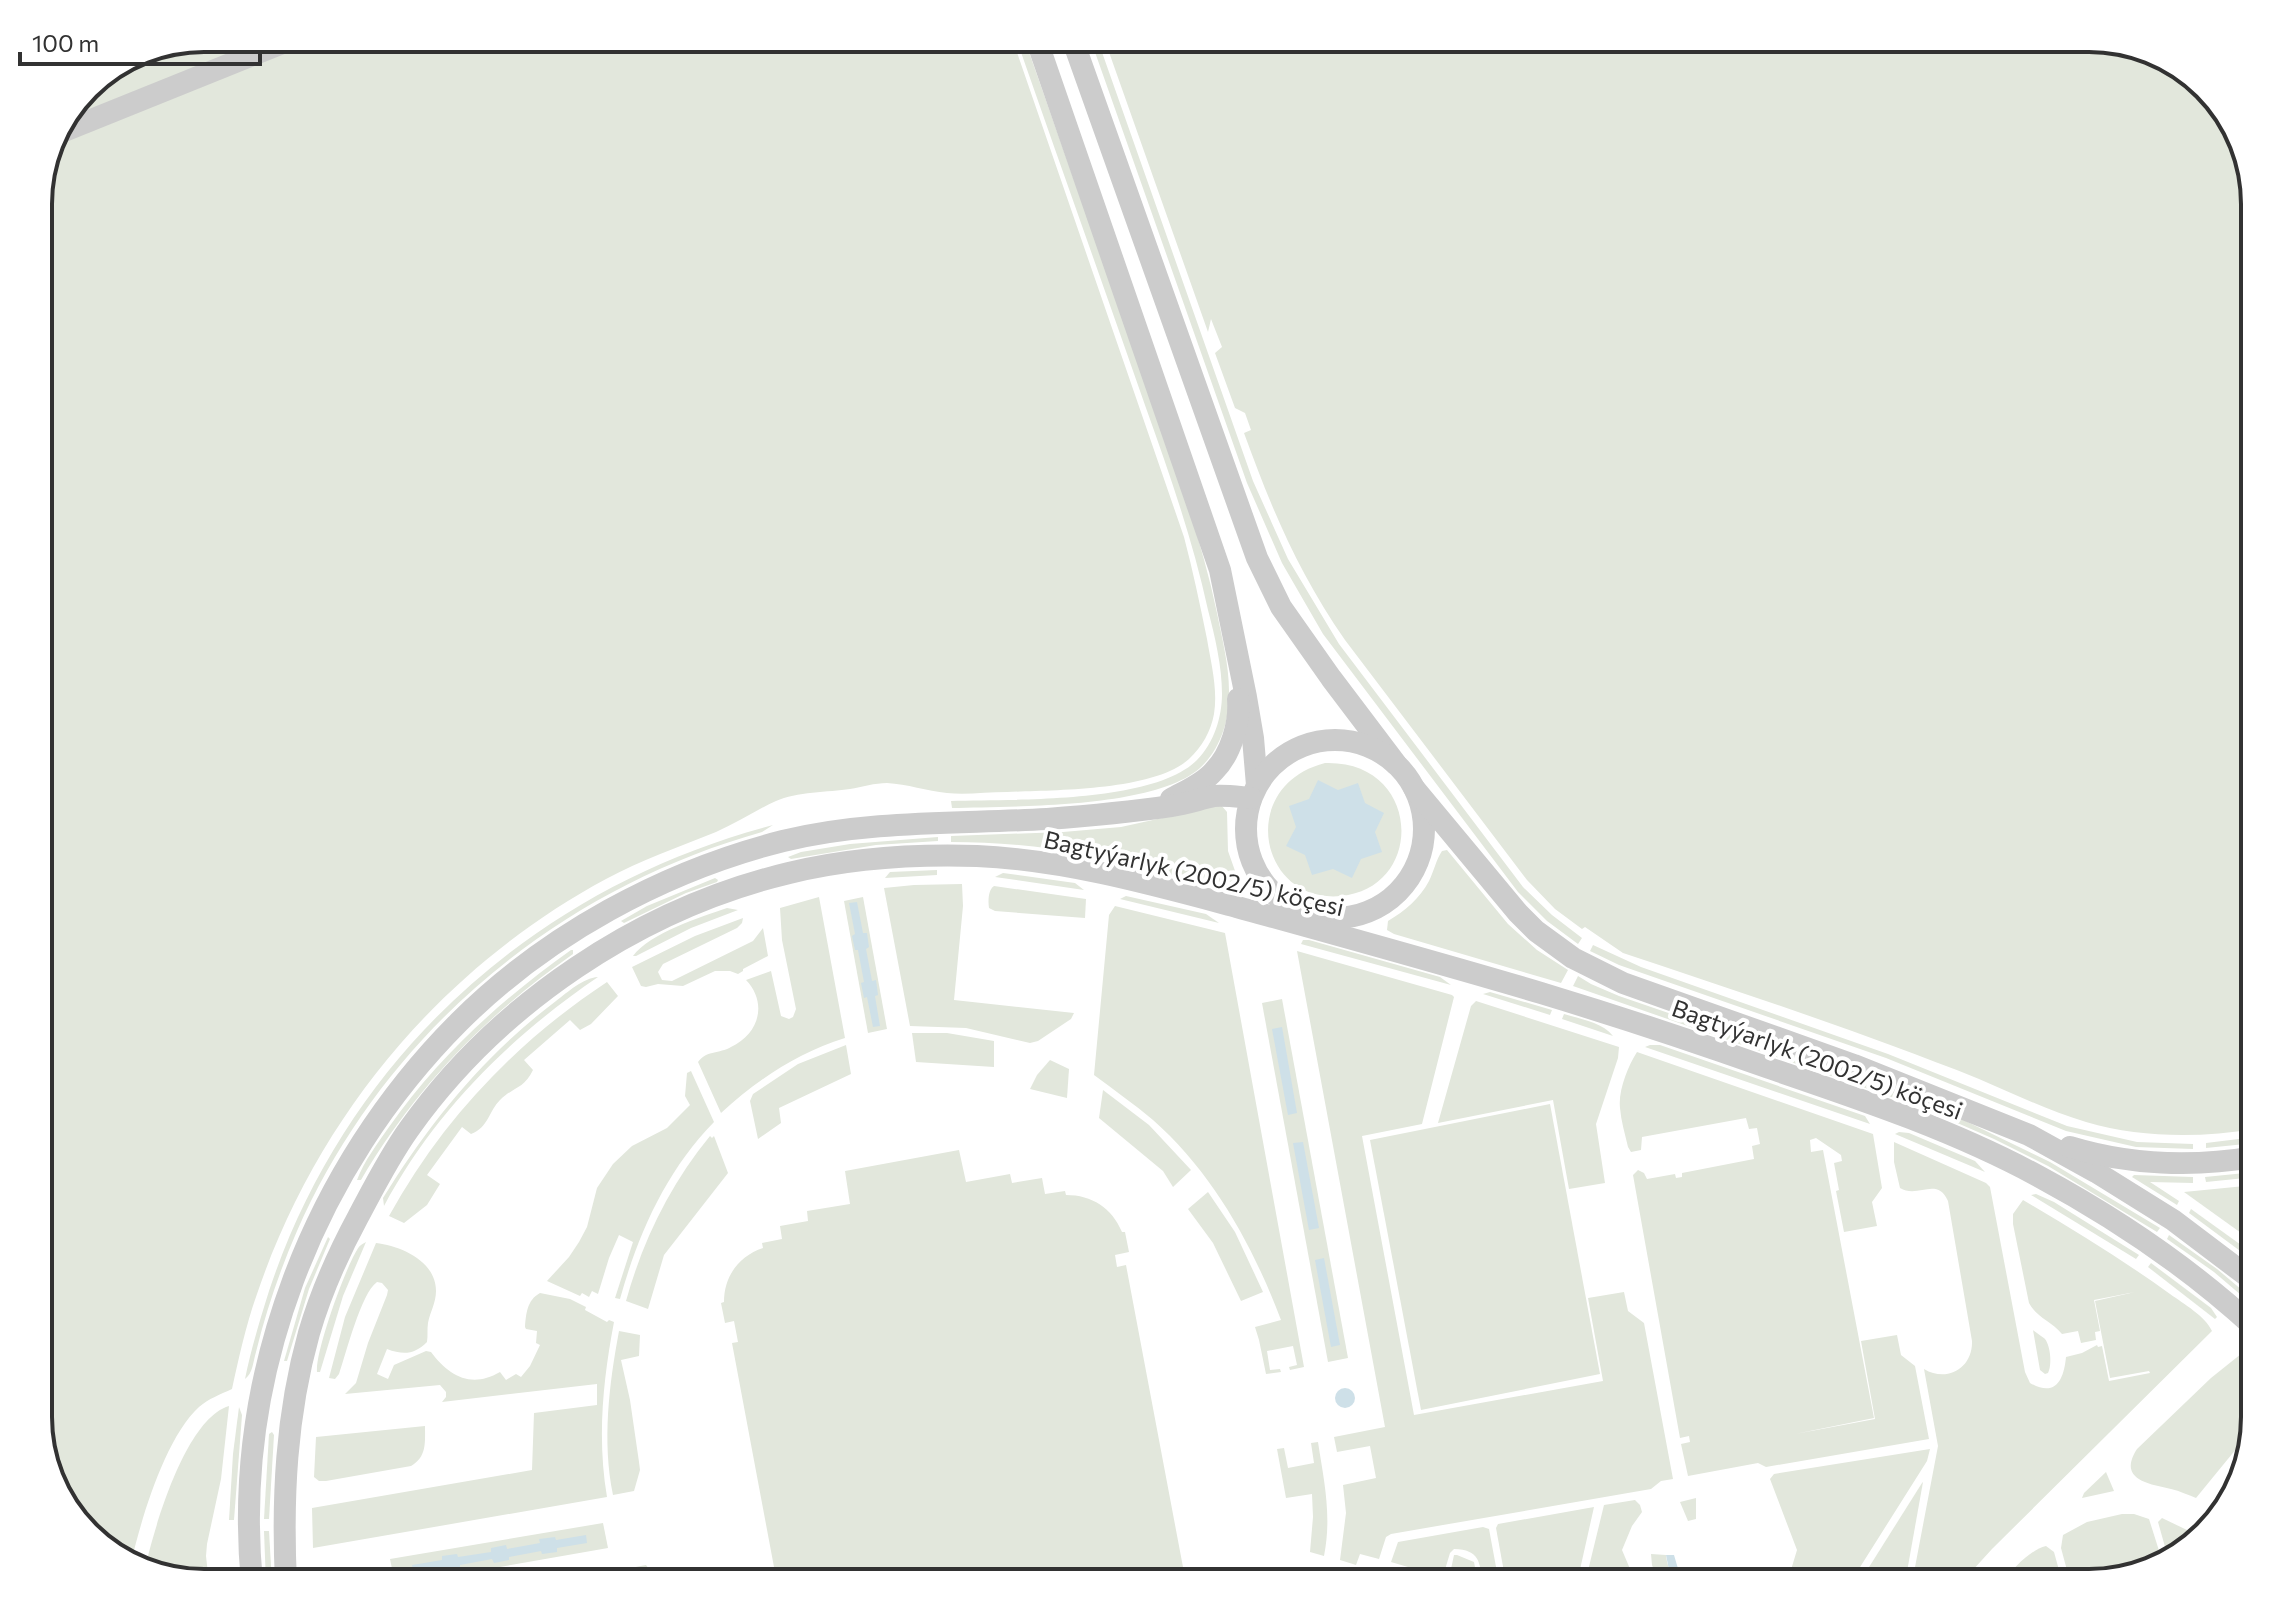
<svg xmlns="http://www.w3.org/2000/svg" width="2293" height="1621" font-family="Commissioner,sans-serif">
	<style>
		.green { fill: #e2e7dc }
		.water { fill: #cee0e8 }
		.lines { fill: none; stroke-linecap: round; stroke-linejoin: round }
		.minor { stroke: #ccc; stroke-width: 22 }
		.labels { text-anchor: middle; stroke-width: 8; stroke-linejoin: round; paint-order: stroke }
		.street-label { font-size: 24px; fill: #323232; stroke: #fff }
		.rim { fill: none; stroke: #323232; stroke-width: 4 }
	</style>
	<rect width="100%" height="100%" fill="#fff"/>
	<!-- green -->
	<g class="green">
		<path d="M204 38H1012L1184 537C1193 571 1200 605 1207 639 1211 663 1218 689 1214 714 1211 731 1202 747 1189 759 1154 791 1054 790 1007 792 987 792 966 795 947 793 927 791 907 784 887 783 875 783 862 787 850 789 829 792 796 792 776 801 756 810 737 823 716 832 679 847 641 860 606 879 441 968 317 1117 257 1294 246 1325 239 1357 232 1389 221 1394 208 1399 199 1407 166 1437 142 1516 132 1559L103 1549 55 1491 38 1428V192L55 131 94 79 141 50Z"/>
		<path d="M1016 38H1024C1067 160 1110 282 1153 404 1177 473 1202 541 1217 613 1222 638 1229 665 1229 691 1230 718 1221 749 1200 768 1154 809 1013 806 952 808L951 801C1013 799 1153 804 1197 760 1214 743 1222 717 1222 694 1222 666 1215 637 1208 610 1193 541 1170 475 1146 408 1103 285 1059 161 1016 38Z"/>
		<path d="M1090 38H1097L1253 481 1288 559 1339 644 1523 887 1552 915 1582 938 1578 944 1547 921 1518 892 1323 634 1282 563 1247 483Z"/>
		<path d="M1104 38H2090L2190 72 2238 130 2255 203V1129C2199 1138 2141 1138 2086 1122 2049 1111 2014 1094 1979 1079 1950 1067 1922 1057 1893 1046 1804 1013 1713 983 1623 953L1585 927 1582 929 1555 909 1527 880 1345 640C1298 572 1272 510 1244 433L1251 430 1245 413 1235 408 1215 353 1222 347 1211 319 1208 332Z"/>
		<path d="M1325 763C1422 760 1426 888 1341 896 1259 904 1236 786 1325 763Z"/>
		<path d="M1221 805 1227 812 1228 851 1240 885 1233 890C1184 883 1136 865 1087 855 1042 846 997 842 951 842V836L1063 832 1121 827Z"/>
		<path d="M773 825 762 832C556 890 384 1034 297 1231 280 1270 266 1311 256 1352 253 1362 253 1373 245 1379 251 1349 260 1320 269 1291 347 1056 536 887 773 825Z"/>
		<path d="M938 837V841L876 845 791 859 788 857 801 852 850 844Z"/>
		<path d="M1447 850 1508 924 1537 950 1568 970 1561 983 1394 934 1387 930 1388 921C1405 911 1420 898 1429 881 1434 871 1436 860 1442 851Z"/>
		<path d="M937 870V875L885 878 890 872Z"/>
		<path d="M1003 873 1075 883 1084 890 995 877Z"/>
		<path d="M715 878 718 880 717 882 686 893 624 923 621 921 647 906Z"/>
		<path d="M962 884 963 906 954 1000 1074 1013 1071 1019 1038 1041 1030 1043 966 1028 910 1026 884 888 914 885Z"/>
		<path d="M994 886 1086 899 1085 918 995 911 989 908C988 901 988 890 994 886Z"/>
		<path d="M1126 896 1206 914 1219 923 1120 899Z"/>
		<path d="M819 897 845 1038C797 1053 757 1080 721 1113L698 1062C707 1050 719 1054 731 1047 759 1034 768 1003 746 980L771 971 781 1016 789 1019 793 1017 796 1009 782 940 780 908Z"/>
		<path d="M863 897 887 1029 868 1033 844 901Z"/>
		<path d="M1115 906 1225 933 1304 1367 1290 1370 1289 1367 1297 1365 1293 1346 1267 1351 1270 1370 1280 1369 1281 1372 1266 1374 1259 1340 1255 1327 1281 1320C1253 1246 1213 1173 1153 1120 1134 1104 1114 1090 1094 1075L1109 915Z"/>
		<path d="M727 908 738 910 691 928 636 956H633C650 933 701 917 727 908Z"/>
		<path d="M743 918 742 923 737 928 663 964 658 972 662 980 672 981 753 941 763 928 768 956 743 969V971L738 974 730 971H715L683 986 658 984 646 987 641 986 632 967 695 936Z"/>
		<path d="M1303 940H1309L1440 977 1451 985 1301 944Z"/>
		<path d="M1593 945 1641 967 1888 1054 2067 1126 2137 1142 2193 1144V1149L2136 1147 2066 1131 1886 1058 1619 965 1590 951Z"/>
		<path d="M571 950H573V954C486 1015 415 1088 361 1180H357C364 1161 378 1143 389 1127 439 1056 501 1000 571 950Z"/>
		<path d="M1297 951 1452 995 1454 997 1422 1124 1362 1136 1414 1415 1603 1381 1588 1298 1624 1292 1628 1311 1644 1323 1673 1479 1661 1481 1651 1489 1391 1534 1386 1537 1379 1559 1360 1554 1356 1565 1340 1560 1346 1513 1343 1485 1376 1478 1370 1446 1337 1452 1334 1437 1385 1427Z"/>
		<path d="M1578 976 1591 984 1619 996 1884 1087 1949 1113 2050 1162 2160 1228 2157 1232 2048 1166 1994 1139 1923 1108 1573 986Z"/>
		<path d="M598 977C510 1037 435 1111 384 1206L383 1198C430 1122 484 1055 556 1001 568 992 583 978 598 977Z"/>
		<path d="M607 982 618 996 591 1024 580 1030 570 1020 524 1060 533 1070C524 1089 513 1087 500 1100 489 1111 488 1128 471 1134L462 1127 427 1175 440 1184 427 1205 404 1223 389 1216C442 1120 516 1042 607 982Z"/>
		<path d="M1490 992 1552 1010 1550 1015 1483 994Z"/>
		<path d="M1282 999 1348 1358 1328 1362 1262 1003Z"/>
		<path d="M1476 1001 1619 1047 1618 1058 1596 1124 1605 1183 1569 1189 1553 1100 1438 1123 1471 1006Z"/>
		<path d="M1564 1014C1580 1019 1602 1022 1613 1036L1562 1019Z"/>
		<path d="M912 1033H947L994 1041V1067L916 1062Z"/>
		<path d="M846 1045 851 1074 779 1108 781 1123 758 1139 750 1101 753 1094 798 1064Z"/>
		<path d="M1650 1045H1660L1836 1106 1865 1116 1870 1124 1645 1047Z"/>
		<path d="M1637 1052 1873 1134 1882 1188 1872 1202 1877 1226 1844 1232 1836 1191 1839 1190 1834 1163 1842 1161 1841 1155 1816 1138 1810 1140 1811 1152 1823 1150 1874 1418 1795 1434 1875 1419 1861 1341 1897 1335 1901 1355 1915 1366 1929 1439 1766 1467 1758 1463 1688 1476 1681 1444 1690 1442 1689 1436 1680 1438 1633 1175 1638 1170 1644 1173 1647 1179 1675 1174 1676 1178 1682 1177V1173L1754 1159 1752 1146 1760 1144 1757 1128 1749 1129 1746 1118 1642 1137 1641 1150 1631 1152 1628 1147C1625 1134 1621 1121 1620 1108 1618 1091 1628 1066 1637 1052Z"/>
		<path d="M1050 1060 1069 1069 1067 1098 1030 1089 1037 1075Z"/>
		<path d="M691 1071 714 1122C666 1171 638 1234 620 1299L615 1298 633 1242 619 1235 609 1258 598 1294 592 1291 589 1297 582 1293 580 1296 547 1281 569 1257 579 1242 587 1227 597 1188 613 1164 632 1146 667 1128 690 1105 685 1096 687 1073Z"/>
		<path d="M1103 1090 1149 1125 1191 1170 1173 1187 1163 1171 1099 1118Z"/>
		<path d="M1550 1104 1600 1374 1421 1410 1370 1140Z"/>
		<path d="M1899 1132 1909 1133 1975 1161 1985 1172 1895 1134Z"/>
		<path d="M710 1136 712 1138 714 1136 728 1173 664 1255 648 1309 626 1301C643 1240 670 1185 710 1136Z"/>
		<path d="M2255 1137V1143L2206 1148V1143Z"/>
		<path d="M1894 1142 1986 1183 1990 1187 2025 1372 2030 1383C2056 1398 2064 1379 2066 1357L2082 1353 2097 1345 2098 1347 2102 1346 2109 1381 2150 1373 2149 1371 2110 1378 2095 1301 2135 1292 2094 1300 2100 1331 2095 1332 2096 1340 2081 1343 2078 1331 2062 1334C2052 1322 2036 1317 2029 1303L2013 1224V1214L2023 1200C2074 1230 2123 1260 2170 1294 2184 1304 2205 1316 2212 1331L1992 1549 1961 1583H1912L1938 1446 1924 1369C1947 1383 1973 1368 1972 1341L1948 1201C1937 1176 1918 1199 1900 1188L1894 1162Z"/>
		<path d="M959 1150 966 1182 1010 1174 1012 1183 1042 1178 1045 1194 1065 1191 1066 1195C1092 1195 1112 1208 1122 1232H1125L1129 1252 1115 1255 1117 1267 1126 1265 1186 1583H777L732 1343 738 1342 734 1321 725 1323 721 1303 724 1302C724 1276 739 1256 763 1248L762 1243 782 1239 780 1226 808 1221 807 1211 850 1204 845 1171Z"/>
		<path d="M2255 1172V1177L2206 1182 2205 1177Z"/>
		<path d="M2134 1175 2193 1177V1183L2150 1182 2179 1201 2177 1205 2132 1177Z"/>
		<path d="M2255 1185V1243L2184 1192Z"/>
		<path d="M1208 1192 1235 1232 1263 1292 1241 1301 1213 1243 1188 1209Z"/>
		<path d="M2036 1194 2054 1202 2139 1255 2136 1259 2031 1195Z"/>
		<path d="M2191 1209 2248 1250 2255 1256V1262L2189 1213Z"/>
		<path d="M2169 1235 2217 1269 2255 1301V1307L2214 1272 2167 1239Z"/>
		<path d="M328 1237 330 1239 309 1289 287 1361H284L305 1288Z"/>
		<path d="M366 1242 343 1296 320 1372H317C315 1352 345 1269 357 1250 360 1245 361 1245 366 1242Z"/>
		<path d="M376 1243C401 1246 436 1261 436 1291 436 1303 430 1312 428 1323 427 1329 428 1336 427 1342 414 1355 403 1355 387 1349L377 1374 388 1379 394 1365 426 1351 431 1352C449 1376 471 1389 500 1372L506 1380 516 1374 521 1377 530 1366 540 1345 536 1343 537 1331 526 1329 525 1327C526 1314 527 1300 540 1293L570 1299 586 1307 585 1310 607 1322 609 1320 614 1322C603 1380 597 1438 607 1497L313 1548 312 1508 532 1470 534 1413 597 1405V1384L442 1402 446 1397V1392L440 1385 345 1394 356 1383 368 1343 387 1295 388 1290 382 1283 377 1282C361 1293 346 1354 339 1374L335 1379 329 1378 345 1317Z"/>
		<path d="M2151 1263 2211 1308 2217 1317 2215 1319 2148 1267Z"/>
		<path d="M2033 1330C2034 1331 2044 1338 2045 1339 2051 1347 2052 1366 2048 1373L2045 1374 2040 1370Z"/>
		<path d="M619 1331 640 1335 639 1356 621 1360 630 1400 639 1462 640 1470 634 1491 613 1495C602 1441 609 1385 619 1331Z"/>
		<path d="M2241 1354 2255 1368V1418L2250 1432 2196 1498C2188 1495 2180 1491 2171 1489 2150 1484 2117 1480 2137 1449L2211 1378Z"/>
		<path d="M229 1406 221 1479 207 1544 206 1556 209 1583H203L146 1564C156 1523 186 1419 229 1406Z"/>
		<path d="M239 1407 242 1415 234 1520H229L233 1454Z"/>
		<path d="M425 1426C425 1442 427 1457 411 1466L326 1481H319L314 1477 316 1437Z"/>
		<path d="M272 1432 274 1435 269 1519H264L269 1434Z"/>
		<path d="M1318 1442C1324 1481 1332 1516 1324 1556L1310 1552 1313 1517 1312 1494 1286 1498 1277 1449 1284 1448 1288 1468 1314 1463 1311 1443Z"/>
		<path d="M1930 1449 1927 1461 1850 1583H1787L1797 1550 1770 1479 1774 1474Z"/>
		<path d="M2106 1472 2114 1491 2082 1498 2084 1493Z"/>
		<path d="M1923 1482 1905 1583H1859L1922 1483Z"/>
		<path d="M1696 1498V1519L1688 1521 1680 1502Z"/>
		<path d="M1635 1500 1640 1505 1642 1512 1632 1526 1622 1550 1636 1583H1585L1604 1505Z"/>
		<path d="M1594 1507 1577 1583H1506L1496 1528 1498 1524Z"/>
		<path d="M2122 1514H2134L2149 1519 2162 1560 2097 1579 2087 1574 2080 1576 2074 1572 2068 1574 2061 1548 2063 1535 2087 1522Z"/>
		<path d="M2162 1518 2187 1530 2197 1538 2169 1561 2158 1522Z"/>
		<path d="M603 1523 608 1548 408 1583H395L390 1559Z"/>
		<path d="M1483 1527 1489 1529 1499 1583H1483C1479 1561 1480 1550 1454 1549L1450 1553 1441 1583H1423L1405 1578 1408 1567 1391 1562 1398 1542Z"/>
		<path d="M264 1531H269L272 1583H266Z"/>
		<path d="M2046 1546 2054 1552 2062 1581 2003 1583C2012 1569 2030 1550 2046 1546Z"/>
		<path d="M1651 1554 1666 1555C1667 1566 1671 1575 1679 1583H1659L1652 1565Z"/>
		<path d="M1454 1555H1457L1474 1562 1478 1583H1448Z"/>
		<path d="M646 1565 659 1583H629L625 1569Z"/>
		<path d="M620 1570 623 1583H546Z"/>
	</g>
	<!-- water -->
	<g class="water">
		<path d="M1318 780 1338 790 1358 783 1365 803 1384 813 1375 832 1382 852 1361 859 1352 878 1333 869 1312 875 1305 855 1286 846 1296 827 1289 806 1309 799Z"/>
		<path d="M857 902 863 933H867L869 947 866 949 872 981 876 980 878 995 875 996 880 1026 873 1027 867 997 864 998 861 983 864 982 858 950H855L852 936 855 934 849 903Z"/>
		<path d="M1282 1027 1297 1113 1288 1115 1272 1029Z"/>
		<path d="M1303 1142 1319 1228 1309 1230 1293 1143Z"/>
		<path d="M1324 1258 1340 1345 1331 1347 1315 1260Z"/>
		<circle cx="1345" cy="1398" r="10"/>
		<path d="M586 1535 587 1543 557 1548V1552L542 1554 541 1551 509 1557V1560L494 1563 492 1559 460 1565V1569L444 1571 443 1568 414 1573 412 1565 442 1560V1556L457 1554 458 1557 491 1552V1548L506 1545 507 1549 540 1543 539 1539 555 1537 556 1540Z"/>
		<path d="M1666 1555H1674L1679 1572 1693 1583 1678 1582 1669 1570Z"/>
	</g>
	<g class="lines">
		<!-- minor -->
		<g class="minor">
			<path d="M1036 38 1220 570 1246 697 1253 738 1257 785"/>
			<path d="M1072 38 1257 558 1281 607 1331 678 1396 764"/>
			<path d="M54 135 295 38"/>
			<circle cx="1335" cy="829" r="89"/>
			<path d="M1414 788 1518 913 1536 931 1573 958 1623 983 1854 1065 2029 1135 2096 1172 2173 1220 2255 1282"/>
			<path d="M1171 799C1185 791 1203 784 1214 771 1231 754 1240 723 1238 699"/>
			<path d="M2070 1147C2129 1165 2194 1167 2255 1157"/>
			<path d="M252 1583C232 1377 313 1168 459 1022 546 935 664 871 783 841 869 820 959 824 1047 819 1088 816 1130 812 1171 806 1186 804 1200 799 1214 796 1226 795 1239 797 1251 798"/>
			<path d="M286 1583C282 1498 286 1415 309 1333 321 1292 338 1254 358 1217 374 1187 389 1157 409 1129 498 1004 639 909 789 873 850 858 914 854 977 856 1065 860 1151 884 1237 907 1338 935 1440 963 1541 993 1617 1016 1693 1041 1769 1068 1860 1099 1953 1130 2038 1176 2116 1218 2190 1268 2255 1328"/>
		</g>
	</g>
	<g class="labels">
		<!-- street labels -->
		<g class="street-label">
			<text transform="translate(1194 874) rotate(13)" y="8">Bagtyýarlyk (2002/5) köçesi</text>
			<text transform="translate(1817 1060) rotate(20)" y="8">Bagtyýarlyk (2002/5) köçesi</text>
		</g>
	</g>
	<!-- crop -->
	<path d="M0 0H2293V1621H0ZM204 52H2089A152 152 0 0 1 2241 204V1417A152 152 0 0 1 2089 1569H204A152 152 0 0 1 52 1417V204A152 152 0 0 1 204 52Z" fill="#fff" fill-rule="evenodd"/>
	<path class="rim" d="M204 52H2089A152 152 0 0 1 2241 204V1417A152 152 0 0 1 2089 1569H204A152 152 0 0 1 52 1417V204A152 152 0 0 1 204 52Z"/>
	<!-- scale -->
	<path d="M20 52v12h240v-12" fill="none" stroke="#323232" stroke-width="4"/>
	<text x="32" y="52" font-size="24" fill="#323232" stroke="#ffffff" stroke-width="6" paint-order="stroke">100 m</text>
</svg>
